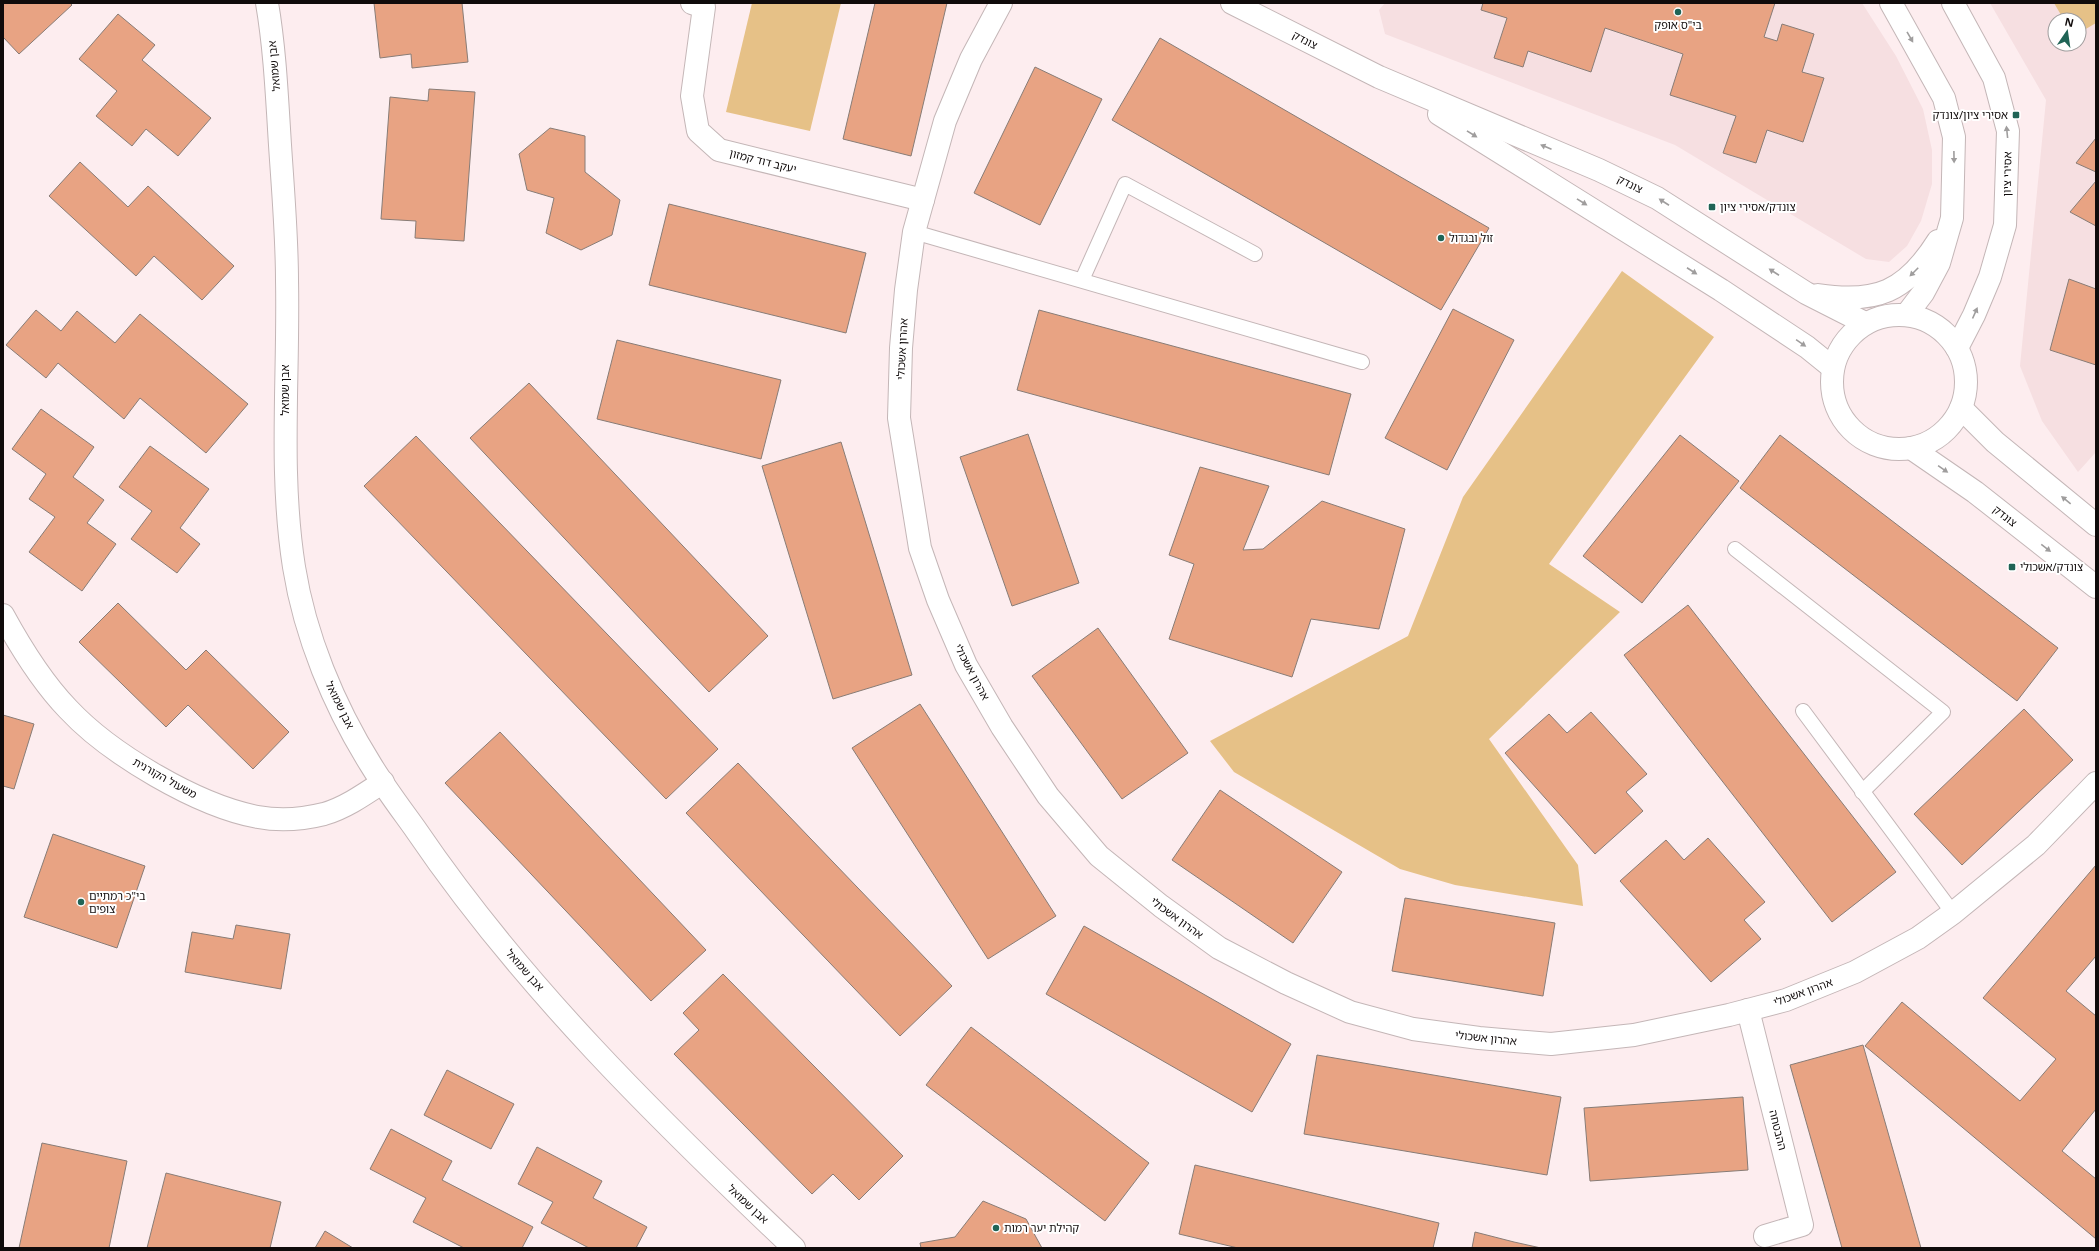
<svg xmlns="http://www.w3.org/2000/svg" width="2099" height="1251" font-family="'Noto Sans','Noto Sans Hebrew',sans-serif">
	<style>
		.built { fill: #f6dfe1; fill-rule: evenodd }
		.green { fill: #e6c187 }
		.building { fill: #e8a383; stroke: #887c76 }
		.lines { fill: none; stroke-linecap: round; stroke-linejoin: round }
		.service-casing { stroke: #c4b6b7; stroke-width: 16 }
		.minor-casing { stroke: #c4b6b7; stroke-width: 24 }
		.tertiary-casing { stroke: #c4b6b7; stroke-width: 24 }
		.service { stroke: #fff; stroke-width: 14 }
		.minor { stroke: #fff; stroke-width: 22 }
		.tertiary { stroke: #fff; stroke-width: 22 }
		.oneway { fill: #9f9d9d }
		.poi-dot { fill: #206456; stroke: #fff; stroke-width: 1.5 }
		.labels { text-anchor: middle; stroke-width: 4; stroke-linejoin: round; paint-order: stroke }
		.poi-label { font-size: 11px; fill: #100b0b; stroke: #fff; text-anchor: start }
		.street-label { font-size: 11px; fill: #100b0b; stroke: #fff }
	</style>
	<rect width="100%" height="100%" fill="#fdedef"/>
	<!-- built -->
	<g class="built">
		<path d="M1385 3H1862L1896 56 1923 109 1932 150V184L1921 221 1907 246 1889 262 1866 259 1675 145 1385 34 1379 10Z"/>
		<path d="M1990 3H2096V452L2078 472 2042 421 2020 366 2046 100ZM2055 20H2079V44H2055Z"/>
	</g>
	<!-- green -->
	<g class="green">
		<path d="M752 3H841L810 131 726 112Z"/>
		<path d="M2054 3H2096V23L2079 33V20H2064Z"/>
		<path d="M1622 271 1714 337 1549 564 1620 612 1489 739 1578 865 1583 906 1455 885 1400 869 1234 772 1210 741 1408 636 1463 497Z"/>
	</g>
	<!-- building -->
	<g class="building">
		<path d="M3 3H70L72 5 19 54 3 37Z"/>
		<path d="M374 3H462L468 62 412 68 411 54 380 58Z"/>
		<path d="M875 3H947L911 156 843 139Z"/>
		<path d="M1483 3H1775L1764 37 1777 41 1782 24 1814 34 1802 72 1824 78 1803 142 1767 130 1756 163 1723 153 1736 116 1670 95 1683 54 1605 28 1591 72 1528 51 1523 67 1494 58 1507 18 1481 10Z"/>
		<path d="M118 14 155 45 142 60 211 118 178 156 146 129 132 146 96 116 117 91 79 59Z"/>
		<path d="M1160 38 1489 228 1441 310 1112 120Z"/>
		<path d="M1035 67 1102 99 1040 225 974 193Z"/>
		<path d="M429 89 475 92 464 241 415 238 416 221 381 219 390 97 428 101Z"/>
		<path d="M550 128 585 136V172L620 200 612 235 581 250 546 233 554 198 527 190 519 154Z"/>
		<path d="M2096 138V172L2076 163Z"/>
		<path d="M80 162 128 207 148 186 234 266 202 300 154 256 136 276 49 196Z"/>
		<path d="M2096 181V226L2070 212Z"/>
		<path d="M669 204 866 253 846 333 649 285Z"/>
		<path d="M2069 279 2096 289V365L2050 350Z"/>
		<path d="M1453 309 1514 340 1447 470 1385 438Z"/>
		<path d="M36 310 61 331 77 311 115 343 140 314 248 404 206 453 140 398 124 419 58 363 46 378 6 345Z"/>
		<path d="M1039 310 1351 394 1329 475 1017 390Z"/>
		<path d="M617 340 781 380 761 459 597 419Z"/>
		<path d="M529 383 768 636 709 692 470 438Z"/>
		<path d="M41 409 94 447 73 477 104 500 87 523 116 544 82 591 29 552 55 517 29 499 46 474 12 449Z"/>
		<path d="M1028 434 1079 583 1012 606 960 457Z"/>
		<path d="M1680 435 1739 481 1642 603 1583 556Z"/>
		<path d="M1780 435 2058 648 2017 701 1740 488Z"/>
		<path d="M416 436 718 749 666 799 364 486Z"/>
		<path d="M841 442 912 675 833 699 762 466Z"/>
		<path d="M150 446 209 489 180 528 200 544 177 573 131 539 152 511 119 487Z"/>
		<path d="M1200 467 1269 486 1243 550 1263 549 1322 501 1405 529 1379 629 1311 619 1292 677 1169 639 1194 564 1169 555Z"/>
		<path d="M118 603 186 670 206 650 289 732 253 769 188 705 166 727 79 642Z"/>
		<path d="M1688 605 1896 872 1832 922 1624 655Z"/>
		<path d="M1098 628 1188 753 1122 799 1032 676Z"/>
		<path d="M920 704 1056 916 988 959 852 748Z"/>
		<path d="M2024 709 2073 760 1962 865 1914 814Z"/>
		<path d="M1591 712 1647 774 1626 792 1643 811 1595 854 1505 753 1549 714 1567 733Z"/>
		<path d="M3 715 34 724 14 789 3 786Z"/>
		<path d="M500 732 706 950 651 1001 445 783Z"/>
		<path d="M738 763 952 986 900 1036 686 813Z"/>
		<path d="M1220 790 1342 872 1293 943 1172 860Z"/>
		<path d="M53 834 145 866 117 948 24 917Z"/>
		<path d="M1708 838 1765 902 1744 920 1761 939 1711 982 1620 881 1666 840 1684 860Z"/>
		<path d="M2096 865V956L2066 991 2096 1016V1109L2062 1151 2096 1179V1239L1865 1046 1902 1002 2020 1101 2056 1059 1983 998Z"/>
		<path d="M1405 898 1555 923 1543 996 1392 971Z"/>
		<path d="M236 925 290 934 281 989 185 972 192 932 233 939Z"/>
		<path d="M1084 926 1291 1044 1252 1112 1046 994Z"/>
		<path d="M723 974 903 1156 859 1200 833 1174 812 1194 674 1054 699 1030 683 1013Z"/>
		<path d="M971 1027 1149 1163 1105 1221 926 1085Z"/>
		<path d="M1863 1045 1921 1248H1842L1790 1065Z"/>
		<path d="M1317 1055 1561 1097 1547 1175 1304 1134Z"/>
		<path d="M447 1070 514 1104 491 1149 424 1115Z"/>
		<path d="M1743 1097 1748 1170 1590 1181 1584 1108Z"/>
		<path d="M391 1129 452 1161 442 1180 533 1227 522 1248H464L413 1222 426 1198 370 1169Z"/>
		<path d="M42 1143 127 1161 109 1248H19Z"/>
		<path d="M537 1147 602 1181 593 1198 647 1227 636 1248H589L541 1223 553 1202 518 1184Z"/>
		<path d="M1195 1165 1439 1223 1433 1248H1238L1179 1234Z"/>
		<path d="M166 1173 281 1202 270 1248H147Z"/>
		<path d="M983 1201 1026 1219 1042 1248H921L920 1243 955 1237Z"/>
		<path d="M325 1231 353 1248H315Z"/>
		<path d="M1475 1232 1514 1242 1541 1248H1472Z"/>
	</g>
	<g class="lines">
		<defs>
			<g id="service">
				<path d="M914 232 1362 362"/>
				<path d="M1082 280 1125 184 1255 254"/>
				<path d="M1735 549 1943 712 1862 792"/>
				<path d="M1803 711 1953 913"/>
			</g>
			<g id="minor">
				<path d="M267 3C275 50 277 98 280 145 283 191 287 236 287 281 289 376 279 472 294 567 305 636 334 706 371 765 385 788 401 809 416 830 522 986 658 1119 794 1248"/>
				<path d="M692 3 704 7 692 96 698 131 719 150 923 200"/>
				<path d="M1001 3 971 59 945 121 914 232 906 290 901 348 899 418 920 548 938 600 966 665 1002 727 1048 796 1099 856 1161 906 1219 948 1286 983 1350 1012 1413 1029 1479 1038 1551 1044 1634 1035 1729 1015 1786 1000 1855 972 1918 938 1953 913 2036 845 2096 783"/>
				<path d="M3 615C21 648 41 681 68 709 110 754 198 806 258 817 279 821 304 819 324 814 345 808 365 794 383 782"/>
				<path d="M1748 1010 1802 1225 1765 1236"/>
			</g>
			<g id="tertiary">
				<path d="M1232 3 1379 77 1599 170 1657 198 1806 293 1865 323"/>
				<path d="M1891 3 1944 98 1954 137 1952 218 1939 263 1923 293 1907 314"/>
				<path d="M1953 3 1994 78 2008 131 2005 225 1990 277 1974 315 1957 348"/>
				<path d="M1439 114 1721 290 1807 347 1833 368"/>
				<path d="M1818 295C1876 304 1906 292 1938 241"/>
				<circle cx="1899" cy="382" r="67"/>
				<path d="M1961 408 1995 442 2096 525"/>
				<path d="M1911 448 1975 492 2096 587"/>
			</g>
		</defs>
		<!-- service casing -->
		<use href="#service" class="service-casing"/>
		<!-- minor casing -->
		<use href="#minor" class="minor-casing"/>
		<!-- tertiary casing -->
		<use href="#tertiary" class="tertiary-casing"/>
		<!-- service -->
		<use href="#service" class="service"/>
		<!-- minor -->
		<use href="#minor" class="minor"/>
		<!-- tertiary -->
		<use href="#tertiary" class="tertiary"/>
	</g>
	<!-- one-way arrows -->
	<defs><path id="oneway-solid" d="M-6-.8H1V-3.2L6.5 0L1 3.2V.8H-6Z"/></defs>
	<g class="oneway">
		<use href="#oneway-solid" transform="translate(1910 37) rotate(60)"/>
		<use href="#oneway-solid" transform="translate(2007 132) rotate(-96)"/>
		<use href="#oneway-solid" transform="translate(1472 134) rotate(32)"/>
		<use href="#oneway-solid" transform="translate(1546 147) rotate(-157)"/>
		<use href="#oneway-solid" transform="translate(1954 157) rotate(89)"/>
		<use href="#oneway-solid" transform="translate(1582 202) rotate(32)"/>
		<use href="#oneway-solid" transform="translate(1664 202) rotate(-147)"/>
		<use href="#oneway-solid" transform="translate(1692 271) rotate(33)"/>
		<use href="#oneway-solid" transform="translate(1774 272) rotate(-147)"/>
		<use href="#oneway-solid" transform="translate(1914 272) rotate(135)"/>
		<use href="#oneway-solid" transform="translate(1975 313) rotate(-66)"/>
		<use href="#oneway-solid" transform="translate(1801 343) rotate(35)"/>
		<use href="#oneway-solid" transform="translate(1943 469) rotate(35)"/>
		<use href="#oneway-solid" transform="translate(2066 500) rotate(-141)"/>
		<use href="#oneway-solid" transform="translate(2046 548) rotate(38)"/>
	</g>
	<!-- markers -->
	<g class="poi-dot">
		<circle cx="1678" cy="12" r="4"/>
		<rect x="2012" y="111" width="8" height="8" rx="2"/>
		<rect x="1708" y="203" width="8" height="8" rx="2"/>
		<circle cx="1441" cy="238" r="4"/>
		<rect x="2008" y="563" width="8" height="8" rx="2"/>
		<circle cx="81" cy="902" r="4"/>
		<circle cx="996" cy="1228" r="4"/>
	</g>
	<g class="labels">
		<!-- poi labels -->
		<g class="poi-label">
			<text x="1678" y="29" text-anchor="middle">בי"ס אופק</text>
			<text x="2008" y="119" text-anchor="end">אסירי ציון/צונדק</text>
			<text x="1720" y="211">צונדק/אסירי ציון</text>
			<text x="1449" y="242">זול ובגדול</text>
			<text x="2020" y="571">צונדק/אשכולי</text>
			<text x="89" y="900">בי"כ רמתיים<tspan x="89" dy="13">צופים</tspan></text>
			<text x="1004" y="1232">קהילת יער רמות</text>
		</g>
		<!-- street labels -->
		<g class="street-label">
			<text transform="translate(1305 40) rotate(27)" y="4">צונדק</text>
			<text transform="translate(274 66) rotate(-95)" y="4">אבן שמואל</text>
			<text transform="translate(763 161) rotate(14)" y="4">יעקב דוד קמזון</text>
			<text transform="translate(2007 174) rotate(-89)" y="4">אסירי ציון</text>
			<text transform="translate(1630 184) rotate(26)" y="4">צונדק</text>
			<text transform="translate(902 349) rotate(-87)" y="4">אהרון אשכולי</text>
			<text transform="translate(285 390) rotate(-90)" y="4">אבן שמואל</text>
			<text transform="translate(2005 516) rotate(38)" y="4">צונדק</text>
			<text transform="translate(972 672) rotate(62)" y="4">אהרון אשכולי</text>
			<text transform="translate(340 705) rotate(64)" y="4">אבן שמואל</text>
			<text transform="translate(165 778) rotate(29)" y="4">משעול הקורנית</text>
			<text transform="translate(1177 918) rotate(36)" y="4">אהרון אשכולי</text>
			<text transform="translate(525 970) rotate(49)" y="4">אבן שמואל</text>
			<text transform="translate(1803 992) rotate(-20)" y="4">אהרון אשכולי</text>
			<text transform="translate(1486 1038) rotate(6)" y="4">אהרון אשכולי</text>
			<text transform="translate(1778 1130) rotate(76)" y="4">ההבטחה</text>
			<text transform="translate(748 1204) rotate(43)" y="4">אבן שמואל</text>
		</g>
	</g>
	<!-- border -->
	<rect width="2099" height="1251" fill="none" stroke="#100b0b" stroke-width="8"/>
	<!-- north arrow -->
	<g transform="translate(2067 32) rotate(13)"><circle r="19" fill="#ffffff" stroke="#9f9d9d"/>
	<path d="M0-3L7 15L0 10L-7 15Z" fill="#206456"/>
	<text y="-6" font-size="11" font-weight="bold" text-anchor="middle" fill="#100b0b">N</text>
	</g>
</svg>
